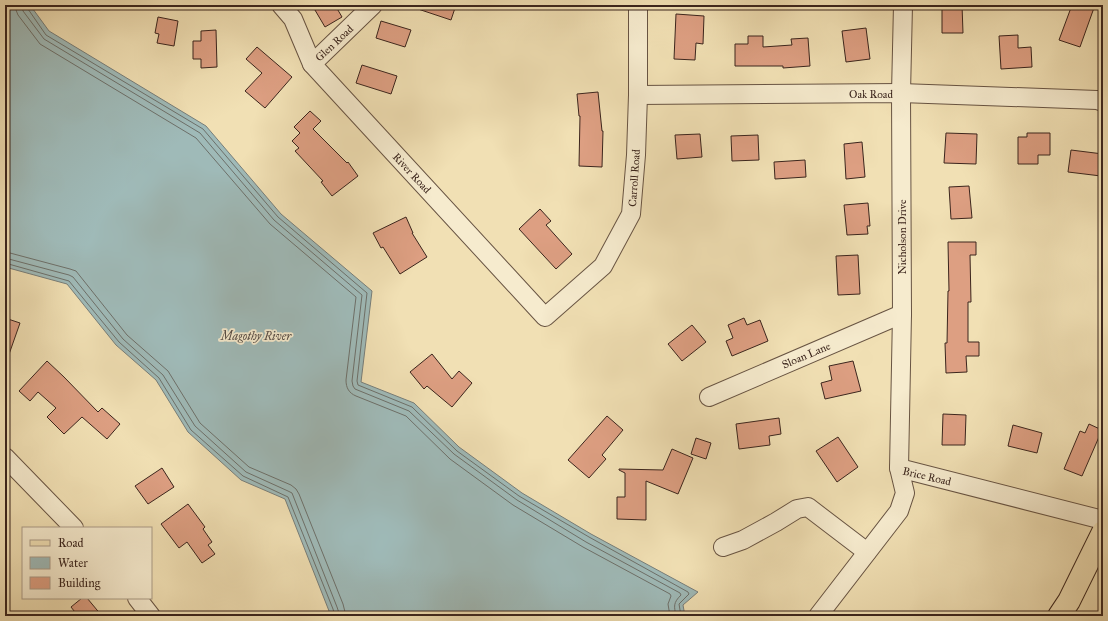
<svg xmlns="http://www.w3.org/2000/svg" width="1108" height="621" font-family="'IM FELL Great Primer',serif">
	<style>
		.water { fill: #9fbab8; stroke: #777e7a }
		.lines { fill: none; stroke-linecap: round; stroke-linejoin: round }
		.shore { stroke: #6d706a; stroke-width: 1 }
		.building { fill: #dd9f82; stroke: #3b251d }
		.minor-casing { stroke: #685443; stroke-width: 20 }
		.major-casing { stroke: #3b251d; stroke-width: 24 }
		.minor { stroke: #f6ebce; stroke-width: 18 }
		.major { stroke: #f1e0b4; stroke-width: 22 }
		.labels { text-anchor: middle; stroke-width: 3.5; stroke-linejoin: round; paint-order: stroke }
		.street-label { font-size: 11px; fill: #3b251d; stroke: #f6ebce }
		.water-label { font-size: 12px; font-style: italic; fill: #544a44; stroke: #f6ebce }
	</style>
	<rect width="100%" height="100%" fill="#f1e0b4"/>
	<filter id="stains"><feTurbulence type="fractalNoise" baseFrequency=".005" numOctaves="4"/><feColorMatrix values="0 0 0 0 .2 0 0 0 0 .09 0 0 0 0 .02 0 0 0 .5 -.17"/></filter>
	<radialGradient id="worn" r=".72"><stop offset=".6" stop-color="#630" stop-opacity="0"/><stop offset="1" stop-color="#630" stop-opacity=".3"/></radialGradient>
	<!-- water -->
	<path class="water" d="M5 5H30L49 31 206 126 281 214 372 291 361 382 414 403 459 447 522 493 591 534 698 592 683 605 685 616H331L285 499 241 480 188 432 156 380 116 345 67 284 5 267Z"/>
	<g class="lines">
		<!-- shore -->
		<g class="shore">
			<path d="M16 5V10L18 15 37 40 40 44 196 138 270 224 356 297 346 380C346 388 349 393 356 396L406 416 450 459 513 505 583 547 670 594 671 596 668 604 670 616"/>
			<path d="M22 5 23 11 44 39 200 133 274 220 362 295 352 381 353 386 355 389 409 411 454 454 517 500 586 542 680 593 681 595C673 603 674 606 676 616"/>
			<path d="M27 5 28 9 46 35 203 129 278 217 367 293 357 381 358 385 412 407 457 451 519 496 589 537 688 592 689 594 679 604 681 616"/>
			<path d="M5 252 10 253 70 269 76 271 127 335 168 371 200 423 249 467 291 485 296 489 299 494 343 604 346 616"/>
			<path d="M5 258 69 275 73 277 123 339 163 375 195 426 246 472 288 491 292 493 337 607 340 616"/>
			<path d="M5 263 69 281 119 342 159 378 191 430 243 476 288 497 333 609 335 616"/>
		</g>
	</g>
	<!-- building -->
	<g class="building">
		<path d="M312 5H335L342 17 325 27Z"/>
		<path d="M412 5H456L451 20 412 7Z"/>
		<path d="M942 5H962L963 33H942Z"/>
		<path d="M1072 5H1095L1080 47 1059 40Z"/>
		<path d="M676 14 704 16 703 44 696 43 695 60 674 59Z"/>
		<path d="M158 17 178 21 174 46 157 43 159 34 155 33Z"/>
		<path d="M381 21 411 30 405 47 376 38Z"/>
		<path d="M866 28 870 59 846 62 842 31Z"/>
		<path d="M216 30 217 67 201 68V59H193V41H201V31Z"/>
		<path d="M1018 35V48L1031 47 1032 67 1001 69 999 36Z"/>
		<path d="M748 36H763V47L792 45 791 39 808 38 810 66 783 68V66H735V44H748Z"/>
		<path d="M257 47 292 77 265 108 245 91 262 73 246 59Z"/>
		<path d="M362 65 397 76 391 94 356 83Z"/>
		<path d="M598 92 602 131H603L602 167 579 166 580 116H579L577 94Z"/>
		<path d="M310 111 321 121 313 129 347 163 348 162 358 176 332 196 321 182 323 181 295 151 299 148 292 141 300 133 294 127Z"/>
		<path d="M946 133 977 134 976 164 944 163Z"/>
		<path d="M1027 133H1050V155H1038V164H1018V137H1027Z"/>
		<path d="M700 134 702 157 677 159 675 135Z"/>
		<path d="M758 135 759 160 732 161 731 136Z"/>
		<path d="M862 142 865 177 846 179 844 144Z"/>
		<path d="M1071 150 1103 154 1101 176 1068 172Z"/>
		<path d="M805 160 806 177 775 179 774 162Z"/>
		<path d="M969 186 972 218 951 219 949 187Z"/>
		<path d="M868 203 870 226H867L868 234 847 235 844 205Z"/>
		<path d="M540 209 551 221 546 225 572 254 556 269 519 229Z"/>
		<path d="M406 217 413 233H412L427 257 400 274 383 247 381 248 373 233Z"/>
		<path d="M948 242H976V255H970L971 302H968V342H979V356H966L967 372 946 373 945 343H947L948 291H949Z"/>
		<path d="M858 255 860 294 838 295 836 256Z"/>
		<path d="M5 318 20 323 7 360H5Z"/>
		<path d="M744 318 747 325 760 320 768 341 732 356 726 341 733 338 728 325Z"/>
		<path d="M692 325 706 342 682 361 668 344Z"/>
		<path d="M432 354 452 379 459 371 472 383 452 407 427 386 424 389 410 372Z"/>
		<path d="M47 361 64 377 98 412 102 408 120 424 107 439 82 417 64 434 47 417 56 408 38 392 30 401 19 391Z"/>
		<path d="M853 361 861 391 825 399 821 383 832 380 829 366Z"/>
		<path d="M943 414 966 415 965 445H942Z"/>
		<path d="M607 416 623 430 602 455 606 459 589 478 568 460Z"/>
		<path d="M779 418 781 434 769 436 770 445 739 449 736 424Z"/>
		<path d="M1089 424 1102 430 1082 476 1064 469 1080 431 1085 433Z"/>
		<path d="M1013 425 1042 433 1037 453 1008 446Z"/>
		<path d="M838 437 858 467 837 482 816 451Z"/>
		<path d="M696 438 711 443 706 459 691 454Z"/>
		<path d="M672 449 693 458 678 494 646 481V520L617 519V497H625V473L619 470V469L663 470Z"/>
		<path d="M162 468 174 487 148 504 135 486Z"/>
		<path d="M188 504 205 527 203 529 212 542 208 545 215 554 202 563 187 542 179 548 161 524Z"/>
		<path d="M82 598H87L102 616H78L71 607Z"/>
	</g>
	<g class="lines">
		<defs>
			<g id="minor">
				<path d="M281 5 293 19 312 64 545 317 603 266 631 214 636 155 638 95V5"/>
				<path d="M312 64 373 5"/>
				<path d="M638 95 901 93 1097 100 1103 102"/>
				<path d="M709 397 902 314"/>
				<path d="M5 457 74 528"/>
				<path d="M899 468 902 314 901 93 903 5"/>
				<path d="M723 547 743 540 776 522 797 509 808 507 867 552"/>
				<path d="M137 598 151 616"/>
				<path d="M818 616 899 511 905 493 899 468 1103 520"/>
			</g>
			<path id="major" d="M1059 616 1069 601 1103 532"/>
		</defs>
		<!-- minor casing -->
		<use href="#minor" class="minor-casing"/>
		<!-- major casing -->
		<use href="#major" class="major-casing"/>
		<!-- minor -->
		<use href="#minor" class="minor"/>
		<!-- major -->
		<use href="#major" class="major"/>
	</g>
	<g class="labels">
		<!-- street labels -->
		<g class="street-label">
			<text transform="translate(334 43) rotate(-43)" y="4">Glen Road</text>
			<text x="871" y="98">Oak Road</text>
			<text transform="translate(412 173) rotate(47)" y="4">River Road</text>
			<text transform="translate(634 178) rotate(-86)" y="4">Carroll Road</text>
			<text transform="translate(902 237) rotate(-90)" y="4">Nicholson Drive</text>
			<text transform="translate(806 355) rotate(-23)" y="4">Sloan Lane</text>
			<text transform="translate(927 476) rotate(13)" y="4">Brice Road</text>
		</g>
		<!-- water labels -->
		<g class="water-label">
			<text x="256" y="340">Magothy River</text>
		</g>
	</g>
	<!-- margin -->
	<rect width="1108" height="621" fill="none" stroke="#f1e0b4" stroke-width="20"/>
	<rect x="6" y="6" width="1096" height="609" fill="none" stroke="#3b251d" stroke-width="2"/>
	<rect x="10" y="10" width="1088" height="601" fill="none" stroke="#3b251d"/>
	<!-- legend -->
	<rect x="22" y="527" width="130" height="72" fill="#f6ebce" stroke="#ab9c87"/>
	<rect x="30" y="540" width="20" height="6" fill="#f1e0b4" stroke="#ab9c87"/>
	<text x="58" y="547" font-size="12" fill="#3b251d">Road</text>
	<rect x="30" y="557" width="20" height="12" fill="#9fbab8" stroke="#ab9c87"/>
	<text x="58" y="567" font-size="12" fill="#3b251d">Water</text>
	<rect x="30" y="577" width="20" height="12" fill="#dd9f82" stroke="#ab9c87"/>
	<text x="58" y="587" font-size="12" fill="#3b251d">Building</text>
	<rect width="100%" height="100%" filter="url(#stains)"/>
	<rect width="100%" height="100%" fill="url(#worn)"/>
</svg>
